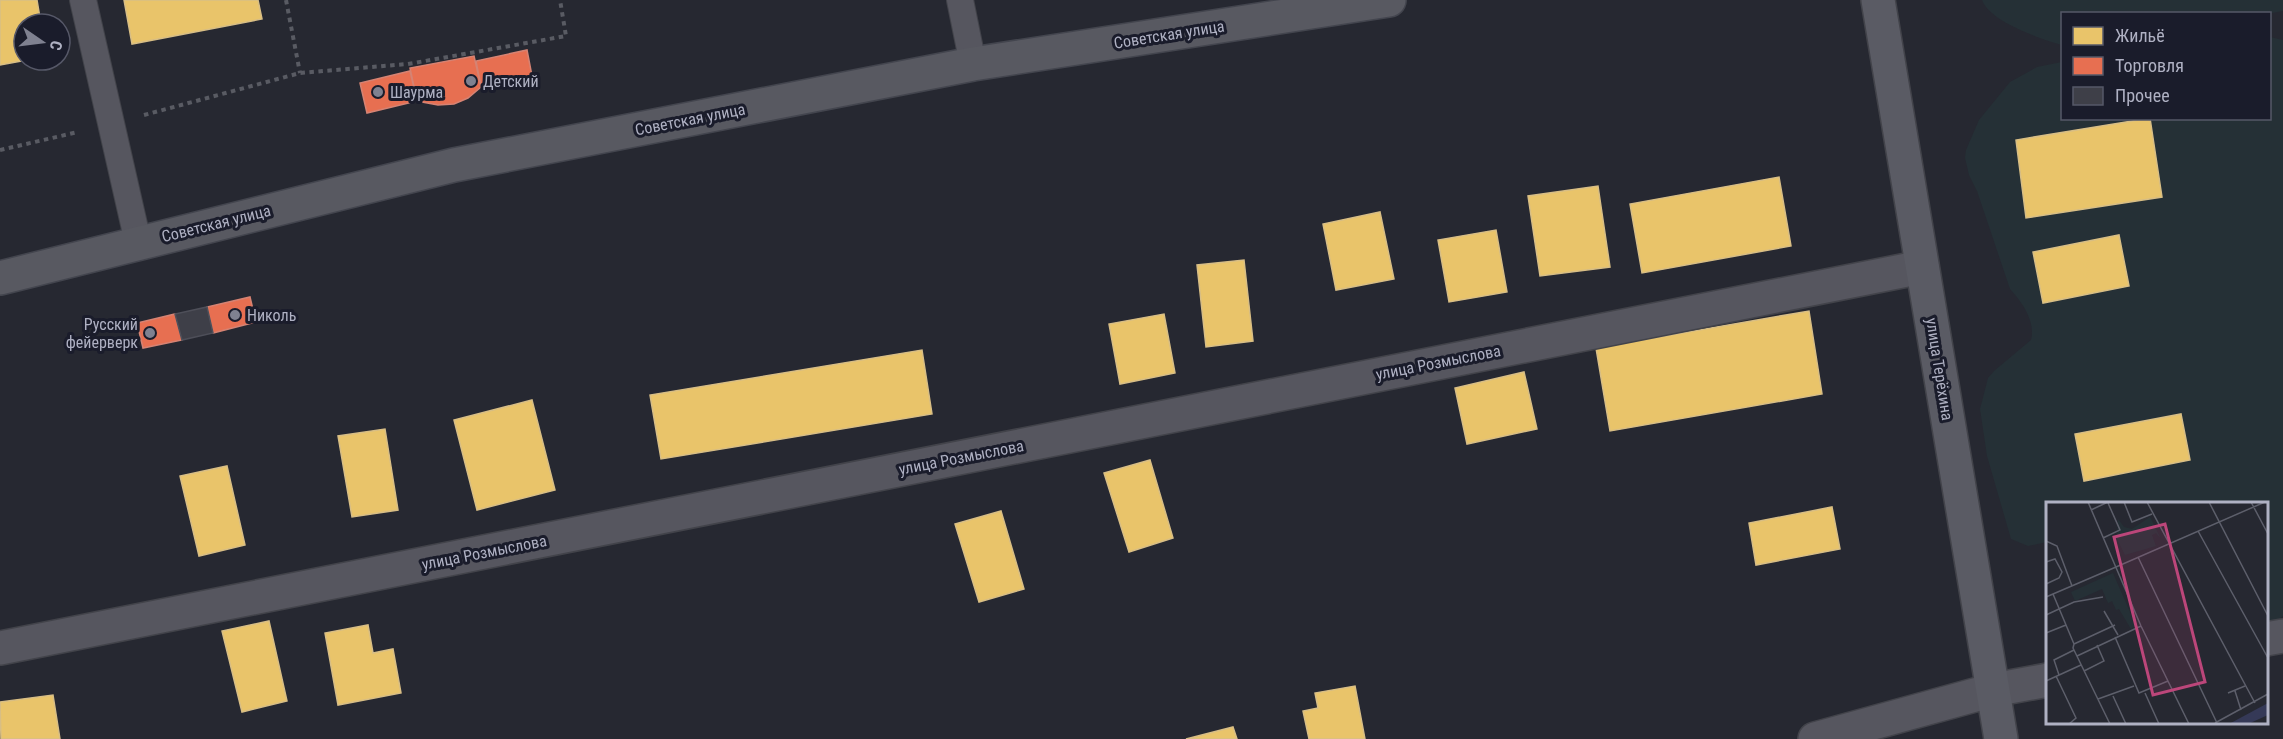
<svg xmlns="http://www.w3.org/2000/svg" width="2283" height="739" font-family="'Roboto Condensed',sans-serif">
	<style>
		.green { fill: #253036 }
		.homes { fill: #e9c46a; stroke: #d8be85; stroke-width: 1.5 }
		.shops { fill: #e76f51; stroke: #d68373; stroke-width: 1.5 }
		.building { fill: #3e3f48; stroke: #4e4f59; stroke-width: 1.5 }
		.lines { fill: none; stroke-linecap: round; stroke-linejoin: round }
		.lane-casing { stroke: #42434a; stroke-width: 28 }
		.street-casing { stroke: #42434a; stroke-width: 36 }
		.secondary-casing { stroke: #42434a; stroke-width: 36 }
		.primary-casing { stroke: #43454e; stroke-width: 36 }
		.path { stroke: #595b63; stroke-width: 4; stroke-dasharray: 4.5 4.5; stroke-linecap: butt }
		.lane { stroke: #56565f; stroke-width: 26 }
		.street { stroke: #56565f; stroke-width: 33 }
		.secondary { stroke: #5a5b64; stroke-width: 33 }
		.primary { stroke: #585961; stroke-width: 33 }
		.poi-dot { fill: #7f8190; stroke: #1a1c2b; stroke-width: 2 }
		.labels { text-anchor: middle; stroke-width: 6; stroke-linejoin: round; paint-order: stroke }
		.street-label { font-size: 16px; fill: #afb1c3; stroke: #1a1c2b }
		.poi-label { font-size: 16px; fill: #afb1c3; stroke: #1a1c2b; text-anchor: start }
		.inset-road { fill: none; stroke: #5d5f6b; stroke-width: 1.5 }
		.view { fill: #bc467a; fill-opacity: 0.15; stroke: #bc467a; stroke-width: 3 }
		.inset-edge { fill: none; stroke: #afb1c3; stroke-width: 3 }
	</style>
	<rect width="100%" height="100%" fill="#262831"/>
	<!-- green -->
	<g class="green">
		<path d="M1982 0H2283V11L2267 14H2062V45C2041 39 1990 22 1982 0Z"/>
		<path d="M2270 37 2283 40V616L2273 623H2267L2266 504H2048L2047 542 2028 546 2011 539 1987 456 1980 409 1988 378 1994 371 2031 340C2036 322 2022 302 2010 289L1977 191 1969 175 1965 158 1966 150 1979 120 2010 82 2037 67 2062 62V118H2270Z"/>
	</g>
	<!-- homes -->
	<g class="homes">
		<path d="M0 0H37L41 24H24V60H27L0 65Z"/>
		<path d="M124 0H258L262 19 132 44Z"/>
		<path d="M2150 118 2162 197 2026 218 2016 140Z"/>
		<path d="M1779 177 1791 246 1642 273 1630 204Z"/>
		<path d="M1598 186 1610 267 1540 276 1528 196Z"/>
		<path d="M1380 212 1394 279 1336 290 1323 224Z"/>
		<path d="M1496 230 1507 292 1449 302 1438 240Z"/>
		<path d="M2119 235 2129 286 2043 303 2033 252Z"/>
		<path d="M1244 260 1253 341 1206 347 1197 265Z"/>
		<path d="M1809 311 1822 394 1610 431 1596 348Z"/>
		<path d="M1164 314 1175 373 1120 384 1109 324Z"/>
		<path d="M922 350 932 414 661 459 650 395Z"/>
		<path d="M1524 372 1537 429 1467 444 1455 388Z"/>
		<path d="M532 400 555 490 477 510 454 420Z"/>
		<path d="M2181 414 2190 460 2084 481 2075 434Z"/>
		<path d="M385 429 398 510 352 517 338 436Z"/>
		<path d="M1150 460 1173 538 1129 552 1104 473Z"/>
		<path d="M227 466 245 545 199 556 180 476Z"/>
		<path d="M1832 507 1840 549 1756 565 1749 523Z"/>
		<path d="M1001 511 1024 589 979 602 955 524Z"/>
		<path d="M269 621 287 701 242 712 222 631Z"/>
		<path d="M368 625 373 653 393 649 401 693 338 705 325 633Z"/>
		<path d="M1355 686 1365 739H1309L1303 711 1318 708 1315 693Z"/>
		<path d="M53 695 60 739H1L0 702Z"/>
		<path d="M1233 727 1237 739H1186Z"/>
	</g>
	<!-- shops -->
	<g class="shops">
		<path d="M527 50 532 76 481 87 476 61Z"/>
		<path d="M474 56 481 87 468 98 454 104 438 105 417 101 410 68Z"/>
		<path d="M410 71 417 101 367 113 360 83Z"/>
		<path d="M250 297 256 322 213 333 207 307Z"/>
		<path d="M175 314 182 340 143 348 137 323Z"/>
	</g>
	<!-- building -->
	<path class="building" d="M207 307 213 333 182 340 175 314Z"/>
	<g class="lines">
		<defs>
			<g id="lane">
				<path d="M83 0 138 242"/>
				<path d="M960 0 973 64"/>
			</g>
			<g id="street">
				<path d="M2266 639 2283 636"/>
				<path d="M0 648 1922 267"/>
				<path d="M1815 739 1993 690 2048 680"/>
			</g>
			<path id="secondary" d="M1878 0 2001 739"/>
			<path id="primary" d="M0 278 454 165 973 64 1389 0"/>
		</defs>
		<!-- lane casing -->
		<use href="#lane" class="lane-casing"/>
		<!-- street casing -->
		<use href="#street" class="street-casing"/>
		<!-- secondary casing -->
		<use href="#secondary" class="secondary-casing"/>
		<!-- primary casing -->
		<use href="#primary" class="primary-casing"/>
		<!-- path -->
		<g class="path">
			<path d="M286 0 300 73"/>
			<path d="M144 115 300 73 408 64 566 36 560 0"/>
			<path d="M0 150 78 132"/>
		</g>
		<!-- lane -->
		<use href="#lane" class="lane"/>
		<!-- street -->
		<use href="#street" class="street"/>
		<!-- secondary -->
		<use href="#secondary" class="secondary"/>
		<!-- primary -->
		<use href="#primary" class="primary"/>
	</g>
	<!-- markers -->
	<g class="poi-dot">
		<circle cx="471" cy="81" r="6"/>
		<circle cx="378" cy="92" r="6"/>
		<circle cx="235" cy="315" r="6"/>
		<circle cx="150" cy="333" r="6"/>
	</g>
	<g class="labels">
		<!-- street labels -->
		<g class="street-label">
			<text transform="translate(1169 34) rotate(-9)" y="6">Советская улица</text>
			<text transform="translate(690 119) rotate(-11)" y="6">Советская улица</text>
			<text transform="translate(216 223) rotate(-14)" y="6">Советская улица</text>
			<text transform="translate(1438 362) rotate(-11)" y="6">улица Розмыслова</text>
			<text transform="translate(1940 369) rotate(81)" y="6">улица Терёхина</text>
			<text transform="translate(961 457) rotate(-11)" y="6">улица Розмыслова</text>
			<text transform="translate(484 552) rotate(-11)" y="6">улица Розмыслова</text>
		</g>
		<!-- poi labels -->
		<g class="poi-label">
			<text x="483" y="87">Детский</text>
			<text x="390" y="98">Шаурма</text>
			<text x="247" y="321">Николь</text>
			<text x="138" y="330" text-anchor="end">Русский<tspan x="138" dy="18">фейерверк</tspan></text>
		</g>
	</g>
	<!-- overview -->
	<g transform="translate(2046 502)">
		<rect width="222" height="222" fill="#262831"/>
		<path d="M104 15 115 37 110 31 106 33 110 44 79 53 71 37 72 17 78 25 86 27ZM67 71 90 124 85 127 73 107 70 108 66 99 62 101 56 87 29 99 25 90Z" fill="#253036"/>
		<path d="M222 201V213L202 222H183Z" fill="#353957"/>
		<path class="inset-road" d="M42 0 95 124 143 222M78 0 86 20 106 12M101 0 209 201M163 0 222 114M205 0 222 32M45 8 62 0M152 29 222 156M57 36 74 28 62 1M0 39 11 44 26 84M92 55 171 221M0 60 9 57 16 70 13 76 0 82M70 65 219 0M7 92 28 142 27 146 64 222M0 95 70 65M58 109 72 133M0 113 28 100 57 95M0 131 20 123M69 135 93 191 122 179M28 142 69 123M31 154 95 124M38 169 58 159 51 143M13 173 8 158 28 148M10 174 30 216 23 222M0 179 35 163M189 189 195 208M99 191 113 222M182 191 199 184M67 194 80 222M52 197 88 184M169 221 222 192"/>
		<path class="view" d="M119 22 159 180 107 193 68 35Z"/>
		<rect width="222" height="222" class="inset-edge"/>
	</g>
	<!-- legend -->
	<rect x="2061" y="12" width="210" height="108" fill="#1a1c2b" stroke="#565868" stroke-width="1.5"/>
	<rect x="2073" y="27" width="30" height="18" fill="#e9c46a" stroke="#565868" stroke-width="1.5"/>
	<text x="2115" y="42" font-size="18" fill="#afb1c3">Жильё</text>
	<rect x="2073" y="57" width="30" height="18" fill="#e76f51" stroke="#565868" stroke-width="1.5"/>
	<text x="2115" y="72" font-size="18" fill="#afb1c3">Торговля</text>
	<rect x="2073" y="87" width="30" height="18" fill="#3e3f48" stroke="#565868" stroke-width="1.5"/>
	<text x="2115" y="102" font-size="18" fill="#afb1c3">Прочее</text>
	<!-- north arrow -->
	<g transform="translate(42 42) rotate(104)"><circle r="28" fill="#1a1c2b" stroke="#565868" stroke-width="1.5"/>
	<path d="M0-4.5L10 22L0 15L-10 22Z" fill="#7f8190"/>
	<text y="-9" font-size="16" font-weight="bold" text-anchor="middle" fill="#afb1c3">С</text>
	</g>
</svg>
